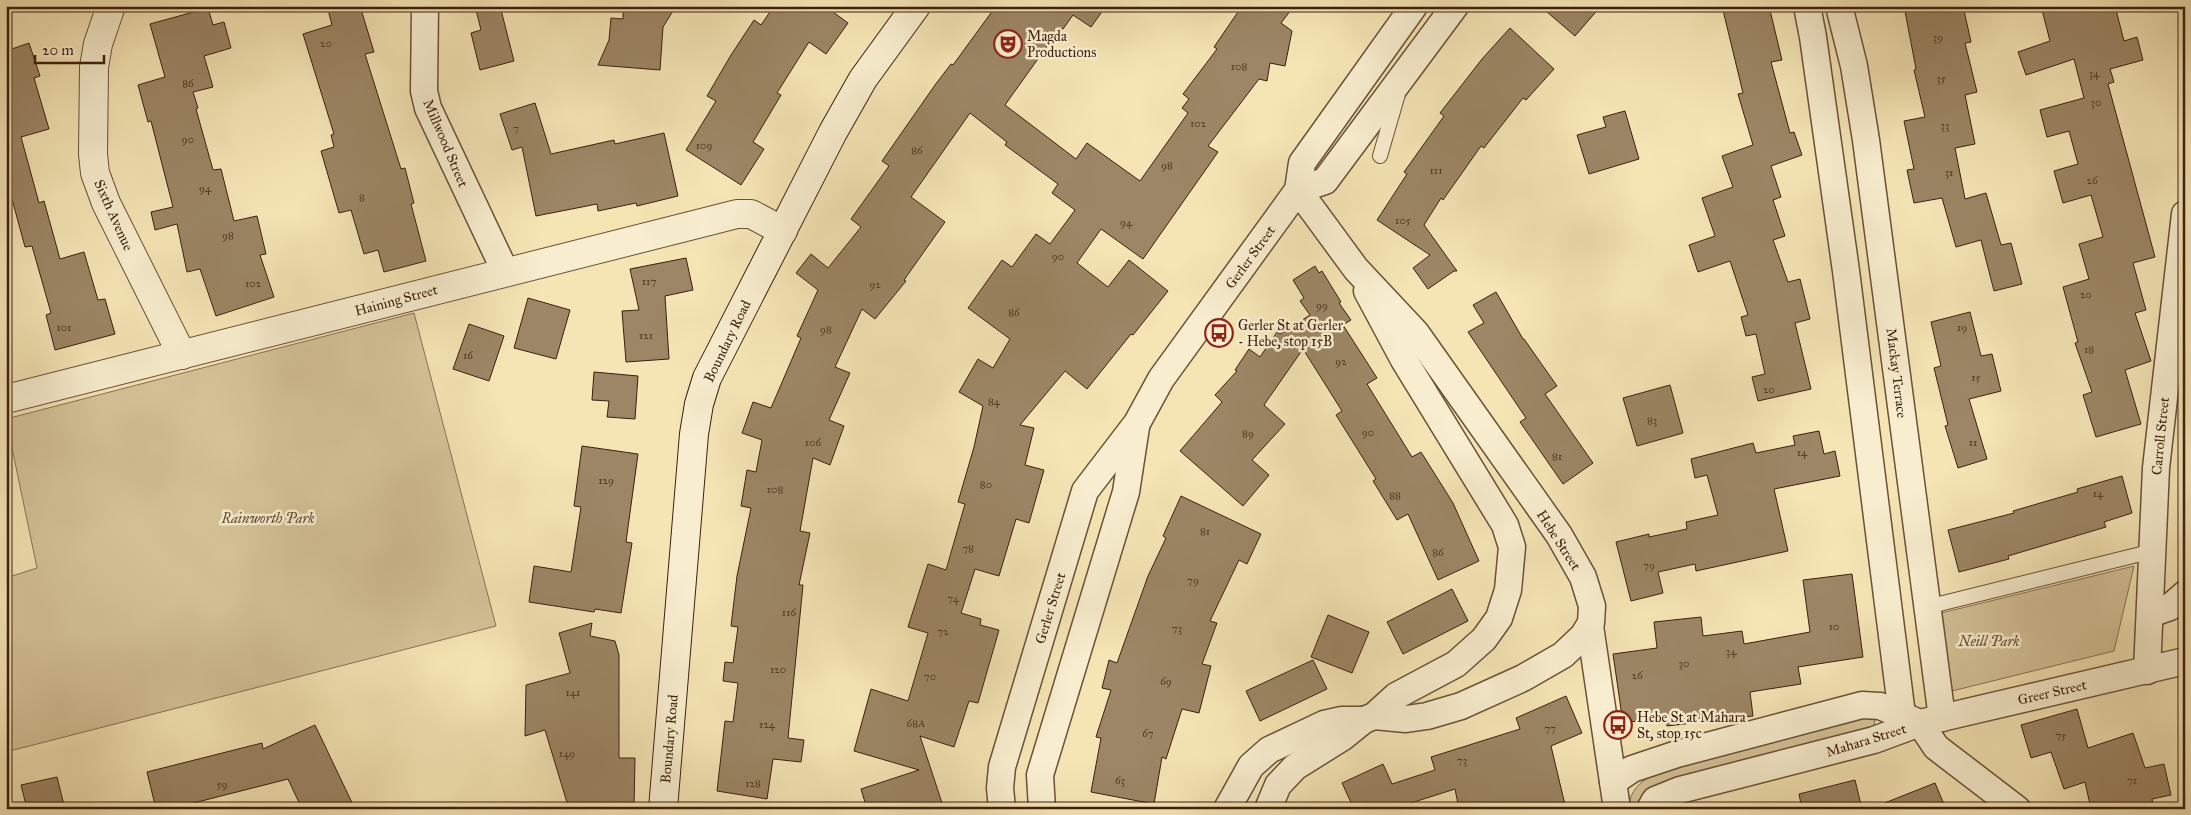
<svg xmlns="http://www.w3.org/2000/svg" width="2191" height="815" font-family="'IM FELL Great Primer',serif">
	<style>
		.green { fill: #d6c499; stroke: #897254 }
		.building { fill: #9c8665; stroke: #3c200f }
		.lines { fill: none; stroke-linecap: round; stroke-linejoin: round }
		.service-casing { stroke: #6a5138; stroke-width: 16 }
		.minor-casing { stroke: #6a5138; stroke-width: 29 }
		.tertiary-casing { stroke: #6a5138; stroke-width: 30 }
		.secondary-casing { stroke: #3c200f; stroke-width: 30 }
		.service { stroke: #f8eecf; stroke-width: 14 }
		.minor { stroke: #f8eecf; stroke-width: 26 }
		.tertiary { stroke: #f8eecf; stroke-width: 28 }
		.secondary { stroke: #f8eecf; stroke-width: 28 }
		.labels { text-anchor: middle; stroke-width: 5; stroke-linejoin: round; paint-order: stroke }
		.number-label { font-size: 11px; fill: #543a24 }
		.poi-label { font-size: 14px; fill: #3c200f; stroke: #f8eecf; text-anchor: start }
		.street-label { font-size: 14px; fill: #3c200f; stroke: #f8eecf }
		.park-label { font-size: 14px; font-style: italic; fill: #624932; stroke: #f8eecf }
	</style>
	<rect width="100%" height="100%" fill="#f5e5b5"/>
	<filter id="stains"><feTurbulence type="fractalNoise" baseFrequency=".004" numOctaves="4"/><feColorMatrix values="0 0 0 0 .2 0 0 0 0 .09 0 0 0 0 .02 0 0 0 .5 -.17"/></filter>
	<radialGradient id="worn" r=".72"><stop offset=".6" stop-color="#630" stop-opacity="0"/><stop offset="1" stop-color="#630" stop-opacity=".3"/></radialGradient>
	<!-- green -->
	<g class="green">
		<path d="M414 313 496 626 6 752V578L37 568 6 419Z"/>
		<path d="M2134 566 2114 651 1952 691 1933 615Z"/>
		<path d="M1867 716 1875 720 1874 725 1871 728 1741 760 1703 772 1642 809H1628C1630 790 1640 781 1657 773Z"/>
	</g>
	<!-- building -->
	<g class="building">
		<path d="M327 6H360L374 52 365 54 401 169 405 168 414 203 411 204 426 261 384 272 378 250 364 254 351 210 339 213 321 151 334 147 331 135 334 134 303 34 332 25Z"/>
		<path d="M475 6H500L514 61 480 70 471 33 481 30Z"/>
		<path d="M623 6H676L663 27 660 70 598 65 609 40 611 18 623 19Z"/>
		<path d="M774 6H825L848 23 826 54 809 42 777 93 781 95 753 142 764 149 741 185 686 150 716 101 707 96 731 55 754 20 761 25Z"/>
		<path d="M996 6H1106L1091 27 1073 15 1063 29 1060 28 1005 105 1076 159 1087 143 1140 181 1188 113 1182 108 1189 99 1183 94 1217 49 1214 47 1242 6H1294L1281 23 1292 31 1285 66 1270 63 1267 81 1259 79 1208 146 1218 152 1143 259 1101 229 1077 263 1108 287 1129 260 1168 291 1133 335 1131 334 1087 389 1065 371 1020 425 1034 428 1025 465 1044 470 1029 523 1016 519 999 576 975 569 961 613 981 619 980 625 999 630 978 703 969 701 954 747 920 736 944 809H867L861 789 919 770 854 751 871 689 908 701 928 633 908 627 928 564 946 570 965 504 958 502 974 447 983 406 959 392 978 359 993 368 1010 339 968 308 1002 260 1012 267 1036 234 1050 244 1075 210 1052 193 1058 184 1005 145 1007 142 970 113 911 197 945 222 904 280 906 281 875 319 862 309 835 367 850 373 829 420 844 426 830 465 813 458 800 531 810 533 799 585H803L788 738 804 740 801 762 773 759 767 799 717 791 725 721 733 722 738 683 723 681 725 662 733 663 738 627 731 626 737 576 751 508 741 506 747 470 756 472 762 440 742 433 753 402 771 408 801 338 797 336 818 290 796 273 811 254 828 268 861 227 851 219 889 166 882 161 935 85 951 64 953 65Z"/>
		<path d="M1540 6H1601L1575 36Z"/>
		<path d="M1722 6H1769L1782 60 1771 62 1790 133 1794 132 1802 155 1771 166 1781 197 1773 200 1785 236 1773 240 1788 282 1800 279 1810 319 1795 323 1811 389 1758 401 1752 377 1765 374 1756 334 1746 336 1741 317 1748 315 1730 261 1698 272 1689 245 1715 236 1702 198 1733 187 1722 156 1753 145 1738 94 1743 93Z"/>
		<path d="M1904 6H1963L1971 42 1965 43 1977 92 1965 95 1975 144 1955 148 1965 199 1986 193 2001 245 2011 243 2022 284 1994 291 1981 240 1956 247 1942 198 1914 203 1907 170 1914 169 1904 121 1925 117 1914 70 1916 69Z"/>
		<path d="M2041 6H2115L2124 41 2137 37 2143 60 2110 69 2114 82 2108 84 2155 257 2133 263 2146 310 2135 313 2151 361 2125 370 2141 424 2096 437 2083 395 2092 392 2075 343 2078 342 2063 287 2089 279 2079 244 2103 237 2091 195 2063 203 2054 171 2078 164 2069 131 2047 137 2040 110 2084 98 2074 59 2026 75 2018 52 2050 41Z"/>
		<path d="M208 8 213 25 224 22 231 48 204 56 213 87 193 92 198 108 196 109 213 170 221 169 234 221 257 216 266 254 260 255 274 297 216 316 200 269 187 272 177 224 155 230 151 212 173 207 151 121 148 122 138 85 165 77 150 24Z"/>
		<path d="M1510 28 1554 69 1526 100 1523 98 1484 148 1481 146 1443 200 1441 198 1424 225 1457 271H1454L1428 289 1413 268 1430 255 1377 220 1407 174 1404 172 1444 116 1440 113 1482 59Z"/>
		<path d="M29 43 40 76 34 78 49 129 21 137 39 203 44 201 60 259 84 252 98 300 105 299 115 334 55 350 46 315 51 313 32 246 25 247 12 199 6 201V51Z"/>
		<path d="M535 103 551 154 614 140 615 144 664 133 678 196 637 206 636 203 598 211 597 204 536 216 522 147 512 150 500 114Z"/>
		<path d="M1625 111 1639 159 1589 174 1577 135 1606 127 1603 117Z"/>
		<path d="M686 258 693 290 665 296 669 359 626 362 622 311 639 310 630 269Z"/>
		<path d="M1315 266 1319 273 1322 271 1341 302 1339 303 1351 320 1343 325 1377 378 1367 384 1412 457 1421 452 1453 503 1479 561 1438 580 1408 514 1397 520 1373 481 1376 479 1336 415 1342 411 1303 349 1264 405 1285 424 1252 460 1269 475 1243 506 1180 451 1222 402 1215 395 1237 371 1235 370 1249 349 1260 357 1277 332 1280 334 1310 315 1300 301 1304 298 1293 280Z"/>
		<path d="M1496 292 1523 339H1524L1557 386 1545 394 1593 463 1563 484 1520 422 1526 418 1468 332 1484 323 1473 305Z"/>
		<path d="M528 298 570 310 556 359 514 348Z"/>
		<path d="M1970 312 1981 356 1992 354 2001 391 1969 399 1987 459 1958 468 1945 426 1948 425 1934 368 1941 366 1931 322Z"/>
		<path d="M469 324 504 336 489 381 453 369Z"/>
		<path d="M594 372 638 376 635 419 607 417 609 401 592 400Z"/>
		<path d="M1670 385 1683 433 1637 446 1623 398Z"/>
		<path d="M1819 431 1824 454 1835 451 1840 476 1774 489 1788 551 1696 571 1695 564 1658 572 1663 593 1631 601 1616 542 1649 534V537L1687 529 1686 522 1718 515 1707 475 1695 478 1691 459 1753 443 1756 453 1795 445 1793 436Z"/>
		<path d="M582 446 638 454 626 542 632 543 621 613 595 609 594 612 529 602 534 566 571 572 581 507 574 506Z"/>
		<path d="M2122 476 2132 513 2104 522 2106 527 2008 556 2009 559 1959 572 1948 530 2014 513 2013 511 2078 492 2077 489Z"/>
		<path d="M1181 496 1261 534 1247 564 1239 560 1210 621 1217 623 1202 664 1211 666 1199 713 1182 709 1166 759 1162 757 1154 804 1091 792 1101 738 1096 737 1111 690 1102 688 1109 660 1117 663 1148 576 1166 538 1163 536Z"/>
		<path d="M1852 574 1863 657 1798 667 1801 684 1750 692 1753 716 1667 726 1666 717 1623 723 1613 654 1657 648 1654 622 1701 617 1703 636 1742 631 1744 644 1810 632 1803 580Z"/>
		<path d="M1452 589 1468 621 1403 654 1387 622Z"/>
		<path d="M1328 615 1369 632 1352 673 1311 657Z"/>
		<path d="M592 623 590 636 615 641 619 655V758H635L634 809H569L545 730 525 736 526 685 570 673 559 633Z"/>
		<path d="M1313 660 1327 689 1260 721 1246 691Z"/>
		<path d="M1566 696 1582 733 1551 746 1566 809H1459L1455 789 1392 809H1354L1342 783 1383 764 1392 784 1435 770 1431 757 1520 729 1516 718Z"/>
		<path d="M2077 709 2088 748 2133 733 2145 768 2164 764 2171 795 2152 799 2154 809H2091L2085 782 2064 789 2051 752 2031 758 2021 725Z"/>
		<path d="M315 725 355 809H302L288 779 170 809H156L147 772 262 743 263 749Z"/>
		<path d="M57 777 65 809H27L21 785Z"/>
		<path d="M1855 780 1862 809H1802L1799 794Z"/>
		<path d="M1935 783 1946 809H1872V808Z"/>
	</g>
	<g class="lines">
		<defs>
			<g id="service">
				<path d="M1380 156 1398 94"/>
				<path d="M1927 607 2153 551"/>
			</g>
			<g id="minor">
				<path d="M425 6 424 91 428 108 505 271"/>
				<path d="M1807 6 1813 37 1846 271 1902 715"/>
				<path d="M1839 6 1854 66 1866 140 1942 718"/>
				<path d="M1298 190 1356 269 1416 333 1559 535 1583 577 1592 606 1591 623 1583 636 1563 655 1523 678 1461 706 1427 716 1406 719 1374 716"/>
				<path d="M1298 190 1325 181 1455 6"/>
				<path d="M2150 614 2170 607 2185 594"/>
				<path d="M1590 626 1617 809"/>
				<path d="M2147 671 2156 468 2185 214"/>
				<path d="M1920 723 1936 747 2017 809"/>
				<path d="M1613 782 1632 769 1677 754 1862 705 1880 706 1915 721"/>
				<path d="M1002 809 1000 788 1002 767 1085 491 1137 423 1161 379 1298 190 1302 163 1414 6"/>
				<path d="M1042 809 1040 775 1126 492 1136 427"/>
				<path d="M1227 809 1251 766 1269 750 1324 724 1342 720H1364"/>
				<path d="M1268 809 1278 785 1295 767 1343 737 1364 720 1374 716 1396 696 1456 664 1484 639 1499 618 1508 590 1512 547 1505 525 1404 360 1367 291"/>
				<path d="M1650 809 1655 800 1680 790 1874 740 1920 723 2185 661"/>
			</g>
			<g id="tertiary">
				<path d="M111 6 98 44 94 67 93 154 95 173 106 203 182 355"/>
				<path d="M6 399 737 214H751L783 231"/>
			</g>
			<path id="secondary" d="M663 809 694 434 699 404 707 378 833 132 863 79 916 6"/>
		</defs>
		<!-- service casing -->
		<use href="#service" class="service-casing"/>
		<!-- minor casing -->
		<use href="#minor" class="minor-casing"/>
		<!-- tertiary casing -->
		<use href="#tertiary" class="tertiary-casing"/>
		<!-- secondary casing -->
		<use href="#secondary" class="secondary-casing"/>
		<!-- service -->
		<use href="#service" class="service"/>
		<!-- minor -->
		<use href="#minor" class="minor"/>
		<!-- tertiary -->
		<use href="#tertiary" class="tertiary"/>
		<!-- secondary -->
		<use href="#secondary" class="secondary"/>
	</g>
	<!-- icons -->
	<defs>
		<symbol id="theatre-ring" viewBox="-11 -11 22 22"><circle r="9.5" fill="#f8eecf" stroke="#8f2418" stroke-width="1.5"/><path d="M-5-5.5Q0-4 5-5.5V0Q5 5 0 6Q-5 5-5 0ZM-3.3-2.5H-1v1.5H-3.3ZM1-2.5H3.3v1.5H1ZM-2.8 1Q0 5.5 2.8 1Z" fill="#8f2418"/></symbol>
		<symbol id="bus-ring" viewBox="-11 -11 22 22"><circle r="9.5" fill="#f8eecf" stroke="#8f2418" stroke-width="1.5"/><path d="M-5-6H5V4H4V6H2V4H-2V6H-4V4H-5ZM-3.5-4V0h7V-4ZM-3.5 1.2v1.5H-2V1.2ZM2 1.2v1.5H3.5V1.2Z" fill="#8f2418"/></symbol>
	</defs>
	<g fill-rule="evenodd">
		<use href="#theatre-ring" x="992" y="28" width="32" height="32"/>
		<use href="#bus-ring" x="1203" y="317" width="32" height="32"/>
		<use href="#bus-ring" x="1602" y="709" width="32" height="32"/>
	</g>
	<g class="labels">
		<!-- number labels -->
		<g class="number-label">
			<text x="1938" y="41">39</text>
			<text x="326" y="47">20</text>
			<text x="1239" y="70">108</text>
			<text x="2094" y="77">34</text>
			<text x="1941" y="82">35</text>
			<text x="188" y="87">86</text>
			<text x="2096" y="106">30</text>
			<text x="1198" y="127">102</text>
			<text x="1945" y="129">33</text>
			<text x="516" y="132">7</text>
			<text x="188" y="143">90</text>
			<text x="704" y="149">109</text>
			<text x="917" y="154">86</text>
			<text x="1167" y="169">98</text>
			<text x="1436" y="174">111</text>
			<text x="1949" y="176">31</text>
			<text x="2092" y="184">26</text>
			<text x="205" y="192">94</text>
			<text x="362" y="201">8</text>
			<text x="1403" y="224">105</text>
			<text x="1126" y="226">94</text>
			<text x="228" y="239">98</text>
			<text x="1058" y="260">90</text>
			<text x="649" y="285">117</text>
			<text x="253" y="287">102</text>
			<text x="875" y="288">92</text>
			<text x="2086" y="298">20</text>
			<text x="1322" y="309">99</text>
			<text x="1014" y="316">86</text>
			<text x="64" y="331">101</text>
			<text x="1962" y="331">19</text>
			<text x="826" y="333">98</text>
			<text x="646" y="339">121</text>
			<text x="2089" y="353">18</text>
			<text x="468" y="359">16</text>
			<text x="1341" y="365">92</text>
			<text x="1976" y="381">15</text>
			<text x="1769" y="393">20</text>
			<text x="994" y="405">84</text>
			<text x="1652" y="424">83</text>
			<text x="1368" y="436">90</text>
			<text x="1248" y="437">89</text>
			<text x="813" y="446">106</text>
			<text x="1973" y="446">11</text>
			<text x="1802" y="456">14</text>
			<text x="1557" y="460">81</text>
			<text x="606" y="484">129</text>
			<text x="986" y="488">80</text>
			<text x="775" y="493">108</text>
			<text x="2098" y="497">14</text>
			<text x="1395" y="499">88</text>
			<text x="1205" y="535">81</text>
			<text x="968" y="552">78</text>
			<text x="1438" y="556">86</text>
			<text x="1649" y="569">79</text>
			<text x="1193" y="584">79</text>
			<text x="953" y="602">74</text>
			<text x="789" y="616">116</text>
			<text x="1834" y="630">10</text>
			<text x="1177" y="632">73</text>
			<text x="943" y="635">72</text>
			<text x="1731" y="655">34</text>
			<text x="1684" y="667">30</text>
			<text x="778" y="673">120</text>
			<text x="1637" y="679">26</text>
			<text x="930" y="680">70</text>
			<text x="1166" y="685">69</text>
			<text x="573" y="696">141</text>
			<text x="916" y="727">68A</text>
			<text x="767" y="728">124</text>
			<text x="1550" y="732">77</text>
			<text x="1148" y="737">67</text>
			<text x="2061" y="739">75</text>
			<text x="567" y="757">149</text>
			<text x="1462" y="764">73</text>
			<text x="1120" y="784">63</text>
			<text x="2132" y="784">71</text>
			<text x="753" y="787">128</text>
			<text x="222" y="788">59</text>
		</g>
		<!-- poi labels -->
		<g class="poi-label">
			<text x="1027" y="41">Magda<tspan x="1027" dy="16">Productions</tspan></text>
			<text x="1238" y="330">Gerler St at Gerler<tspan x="1238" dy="16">- Hebe, stop 15B</tspan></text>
			<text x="1637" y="722">Hebe St at Mahara<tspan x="1637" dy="16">St, stop 15c</tspan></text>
		</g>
		<!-- street labels -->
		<g class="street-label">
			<text transform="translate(446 143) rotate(67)" y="5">Millwood Street</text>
			<text transform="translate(114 215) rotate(66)" y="5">Sixth Avenue</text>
			<text transform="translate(1250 257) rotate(-54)" y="5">Gerler Street</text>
			<text transform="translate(396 300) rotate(-15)" y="5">Haining Street</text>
			<text transform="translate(727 341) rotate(-64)" y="5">Boundary Road</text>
			<text transform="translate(1897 373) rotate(83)" y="5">Mackay Terrace</text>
			<text transform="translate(2160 436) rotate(-84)" y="5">Carroll Street</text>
			<text transform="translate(1559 540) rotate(57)" y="5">Hebe Street</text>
			<text transform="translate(1050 608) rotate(-73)" y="5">Gerler Street</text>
			<text transform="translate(2052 692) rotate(-13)" y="5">Greer Street</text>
			<text transform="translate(669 739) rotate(-85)" y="5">Boundary Road</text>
			<text transform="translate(1866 740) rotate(-17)" y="5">Mahara Street</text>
		</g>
		<!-- park labels -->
		<g class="park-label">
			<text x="268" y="523">Rainworth Park</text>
			<text x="1989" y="646">Neill Park</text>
		</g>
	</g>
	<!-- margin -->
	<rect width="2191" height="815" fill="none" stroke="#f5e5b5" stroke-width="25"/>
	<rect x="8" y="8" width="2176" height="800" fill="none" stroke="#3c200f" stroke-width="2.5"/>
	<rect x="12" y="12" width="2166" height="790" fill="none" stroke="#3c200f"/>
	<!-- scale -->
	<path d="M35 55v8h69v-8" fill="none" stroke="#3c200f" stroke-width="2.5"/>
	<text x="42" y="55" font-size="15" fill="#3c200f" stroke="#f8eecf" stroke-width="4" paint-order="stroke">20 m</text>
	<rect width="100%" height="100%" filter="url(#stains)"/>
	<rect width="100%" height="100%" fill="url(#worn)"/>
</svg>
